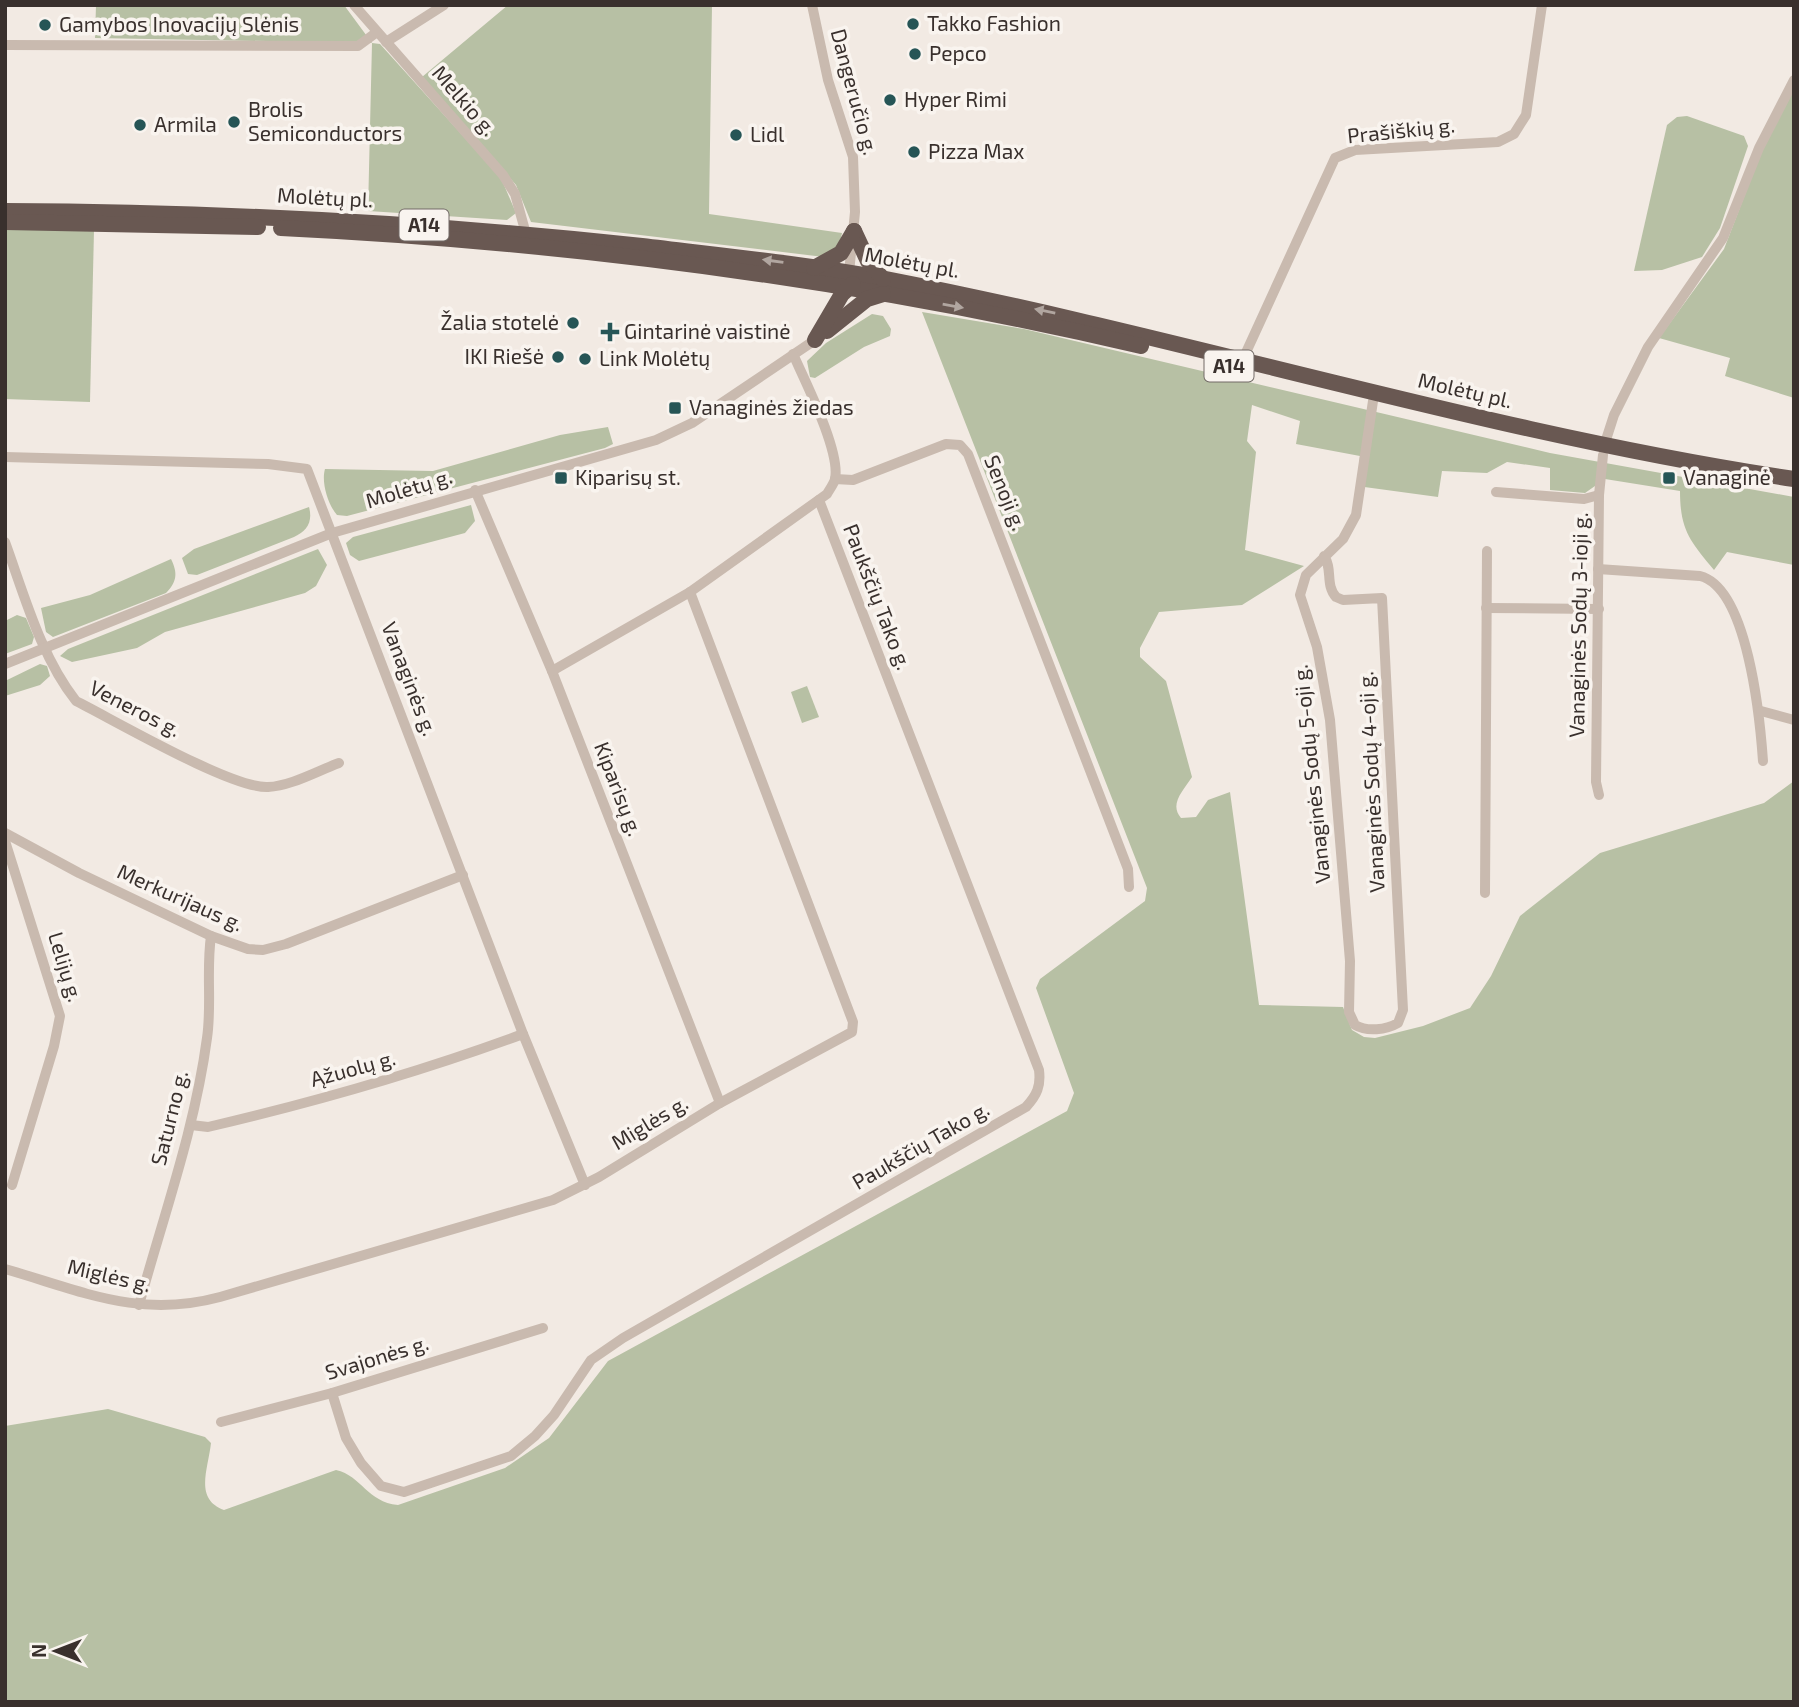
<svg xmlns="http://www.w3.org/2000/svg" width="1799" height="1707" font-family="'Exo 2',sans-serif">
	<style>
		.green { fill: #b7c0a4 }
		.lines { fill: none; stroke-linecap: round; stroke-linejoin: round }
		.minor { stroke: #c9baaf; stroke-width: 10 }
		.trunk { stroke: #695852; stroke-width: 16 }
		.oneway { fill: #b1a6a0 }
		.poi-dot { fill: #265556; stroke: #f9f4ef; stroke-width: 2.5 }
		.labels { text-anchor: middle; stroke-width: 7; stroke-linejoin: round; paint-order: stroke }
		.shield { fill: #f9f4ef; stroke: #736b67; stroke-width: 2 }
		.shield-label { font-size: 19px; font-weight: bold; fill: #39302d }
		.poi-label { font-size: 21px; fill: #39302d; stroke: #f9f4ef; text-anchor: start }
		.street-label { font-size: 21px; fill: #39302d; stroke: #f9f4ef }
	</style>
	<rect width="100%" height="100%" fill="#f2eae3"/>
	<!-- green -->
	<g class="green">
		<path d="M96 5H344L372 43 380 44 501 178 516 213 507 220 368 211 372 43 95 38Z"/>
		<path d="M508 5H712L709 214 842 233 839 247 824 257 531 222 516 185 422 77Z"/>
		<path d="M1791 93 1794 95V398L1725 376 1730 358 1659 338 1724 249 1764 145Z"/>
		<path d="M1687 116 1744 136 1748 146 1720 228 1702 257 1662 270 1634 271 1667 125 1677 117Z"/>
		<path d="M5 229 94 230 90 402 5 399Z"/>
		<path d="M922 312 1024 329 1550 453 1794 497V565L1727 552 1714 570C1690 541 1680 530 1680 491L1605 479 1585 493 1550 490V468L1507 462 1487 473 1442 471 1438 497 1357 486 1360 456 1296 444 1300 421 1252 405 1247 441 1256 452 1245 550 1304 566 1242 605 1159 612 1140 648V657L1166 681 1192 777C1183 791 1169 804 1181 818L1196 817 1208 800 1230 792 1259 1005 1343 1007 1352 1030 1364 1037 1375 1038 1423 1026 1470 1008 1491 976 1520 916 1600 853 1764 803 1794 781V1702H5V1426L108 1409 205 1437 211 1443C208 1470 194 1499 224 1510L336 1470C362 1476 367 1502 398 1505L505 1468 549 1438 608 1361 1067 1111 1074 1093 1036 988 1040 979 1145 901 1147 888Z"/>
		<path d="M872 314 883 316 891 329 890 336 864 347 815 378 810 377 807 361 826 343Z"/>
		<path d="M608 427 613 444 605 448 347 516 337 515C328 505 321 482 325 469L433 471 560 435Z"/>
		<path d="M471 505 475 521 465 533 359 561 350 555 346 543 353 537Z"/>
		<path d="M309 507C313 522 307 531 294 537L197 575 188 574 182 558 194 549Z"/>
		<path d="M318 549 327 565 316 586 305 593 165 632 137 648 72 662 60 656 68 649Z"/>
		<path d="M171 559C178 573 177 582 166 593L53 637 46 632 41 608 90 595Z"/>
		<path d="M17 615 26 618 34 637 32 644 5 654V621Z"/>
		<path d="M40 664 47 666 50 676 40 685 5 696V681Z"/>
		<path d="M807 686 819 717 802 723 791 692Z"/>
	</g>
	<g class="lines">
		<!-- minor -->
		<g class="minor">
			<path d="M354 5 503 175 515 194 526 234"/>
			<path d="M812 5 828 80 853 157 855 212 849 273"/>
			<path d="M386 42 444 5"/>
			<path d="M5 45 358 46 377 32"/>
			<path d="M1243 359 1335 158 1355 150 1498 142 1514 134 1526 115 1542 5"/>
			<path d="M1604 446 1614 415 1648 347 1723 238 1759 148 1794 80"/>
			<path d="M5 457 268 464 307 469 523 1034 585 1185"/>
			<path d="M835 479 853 480 946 444 960 445 968 454 1128 869 1129 887"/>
			<path d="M475 490 552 671 720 1103"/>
			<path d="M1496 492 1584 499 1599 495"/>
			<path d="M5 542C24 594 41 657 76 701 114 720 232 789 268 787 291 786 317 771 339 763"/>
			<path d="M1324 556C1333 569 1325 585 1336 597L1343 600 1382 598 1403 1010 1398 1023C1386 1030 1367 1032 1355 1025L1349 1012 1350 961 1330 720 1317 647 1300 595 1306 575 1343 539 1356 515 1373 401"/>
			<path d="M1598 569 1700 576C1748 588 1760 719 1763 761"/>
			<path d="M1486 608 1599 609"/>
			<path d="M5 664 332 533 656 440 692 423 815 340"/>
			<path d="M552 671 690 592 827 494C829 490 834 484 835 479 841 452 805 381 793 354"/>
			<path d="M1761 711 1794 720"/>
			<path d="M1599 795 1596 782 1599 495 1603 455"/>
			<path d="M5 833 79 873 211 936 248 949 263 950 286 944 463 875"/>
			<path d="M5 841 60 1016 54 1046 12 1185"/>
			<path d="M1485 893 1487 551"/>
			<path d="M191 1125 208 1127C315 1102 420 1072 523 1034"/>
			<path d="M5 1269C82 1291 139 1319 220 1297L553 1200 599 1177 720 1103 852 1032 853 1022 690 592"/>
			<path d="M139 1305C163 1217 195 1129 207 1038 212 1005 206 970 211 936"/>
			<path d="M332 1393 346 1438 361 1463 381 1486 404 1492 511 1456 535 1436 554 1415 591 1360 623 1338 1026 1107C1037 1095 1041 1086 1039 1070L819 500"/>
			<path d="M221 1422 332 1393 543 1328"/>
		</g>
		<!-- trunk -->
		<g class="trunk">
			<path d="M5 211C219 212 430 223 642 246 724 256 805 264 886 279 1190 338 1487 433 1794 479"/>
			<path d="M5 222 258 227"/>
			<path d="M281 228C570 242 859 280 1141 346"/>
			<path d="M854 231 868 261 883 279"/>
			<path d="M814 268 841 253 854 231"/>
			<path d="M827 331 867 299 883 294"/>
			<path d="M815 340 842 294 853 284"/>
		</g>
	</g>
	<!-- one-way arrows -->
	<defs><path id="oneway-solid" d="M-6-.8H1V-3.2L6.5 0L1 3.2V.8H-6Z" transform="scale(1.75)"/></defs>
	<g class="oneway">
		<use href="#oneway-solid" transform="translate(773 261) rotate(-172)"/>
		<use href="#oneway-solid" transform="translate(953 306) rotate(10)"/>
		<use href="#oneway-solid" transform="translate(1045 311) rotate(-168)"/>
	</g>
	<!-- markers -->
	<g class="poi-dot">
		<circle cx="913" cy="24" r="7"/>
		<circle cx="45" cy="25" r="7"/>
		<circle cx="915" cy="54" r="7"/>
		<circle cx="890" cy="100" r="7"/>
		<circle cx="234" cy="122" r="7"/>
		<circle cx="140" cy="125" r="7"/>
		<circle cx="736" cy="135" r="7"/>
		<circle cx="914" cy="152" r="7"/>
		<circle cx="573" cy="323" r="7"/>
		<path d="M606.5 321.5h7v7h7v7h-7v7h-7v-7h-7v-7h7z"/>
		<circle cx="558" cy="357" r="7"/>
		<circle cx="585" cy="359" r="7"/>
		<rect x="668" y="401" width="14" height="14" rx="3.5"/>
		<rect x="554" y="471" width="14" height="14" rx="3.5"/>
		<rect x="1662" y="471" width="14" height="14" rx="3.5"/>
	</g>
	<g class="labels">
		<!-- shield labels -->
		<g class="shield">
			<rect x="399.5" y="209.5" width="49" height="31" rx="5"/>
			<rect x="1204.5" y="350.5" width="49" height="31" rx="5"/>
		</g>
		<g class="shield-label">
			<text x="424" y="232">A14</text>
			<text x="1229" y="373">A14</text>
		</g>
		<!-- poi labels -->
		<g class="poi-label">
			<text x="927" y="31">Takko Fashion</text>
			<text x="59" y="32">Gamybos Inovacijų Slėnis</text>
			<text x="929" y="61">Pepco</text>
			<text x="904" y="107">Hyper Rimi</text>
			<text x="248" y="117">Brolis<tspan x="248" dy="24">Semiconductors</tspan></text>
			<text x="154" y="132">Armila</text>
			<text x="750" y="142">Lidl</text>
			<text x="928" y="159">Pizza Max</text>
			<text x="559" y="330" text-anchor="end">Žalia stotelė</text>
			<text x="624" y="339">Gintarinė vaistinė</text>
			<text x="544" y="364" text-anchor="end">IKI Riešė</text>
			<text x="599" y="366">Link Molėtų</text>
			<text x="689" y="415">Vanaginės žiedas</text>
			<text x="575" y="485">Kiparisų st.</text>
			<text x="1683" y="485">Vanaginė</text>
		</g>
		<!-- street labels -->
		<g class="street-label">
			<text transform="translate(854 92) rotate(75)" y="7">Dangeručio g.</text>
			<text transform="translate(464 101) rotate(49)" y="7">Melkio g.</text>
			<text transform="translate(1401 131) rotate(-6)" y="7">Prašiškių g.</text>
			<text transform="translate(325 198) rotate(3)" y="7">Molėtų pl.</text>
			<text transform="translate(912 263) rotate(10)" y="7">Molėtų pl.</text>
			<text transform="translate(1465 391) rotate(13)" y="7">Molėtų pl.</text>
			<text transform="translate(409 489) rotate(-17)" y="7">Molėtų g.</text>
			<text transform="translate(1005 493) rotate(68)" y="7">Senoji g.</text>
			<text transform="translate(877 597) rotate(69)" y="7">Paukščių Tako g.</text>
			<text transform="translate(1579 625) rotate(-89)" y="7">Vanaginės Sodų 3-ioji g.</text>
			<text transform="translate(409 679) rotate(69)" y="7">Vanaginės g.</text>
			<text transform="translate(135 709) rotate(27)" y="7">Veneros g.</text>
			<text transform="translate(1312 774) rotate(-96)" y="7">Vanaginės Sodų 5-oji g.</text>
			<text transform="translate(1372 782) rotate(-93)" y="7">Vanaginės Sodų 4-oji g.</text>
			<text transform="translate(618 789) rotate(69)" y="7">Kiparisų g.</text>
			<text transform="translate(180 898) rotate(24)" y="7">Merkurijaus g.</text>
			<text transform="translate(65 967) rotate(73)" y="7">Lelijų g.</text>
			<text transform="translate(353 1069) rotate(-15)" y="7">Ąžuolų g.</text>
			<text transform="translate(170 1118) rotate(-76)" y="7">Saturno g.</text>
			<text transform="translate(650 1123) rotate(-31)" y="7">Miglės g.</text>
			<text transform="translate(921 1146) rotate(-30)" y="7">Paukščių Tako g.</text>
			<text transform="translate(109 1276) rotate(13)" y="7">Miglės g.</text>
			<text transform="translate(377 1358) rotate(-17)" y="7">Svajonės g.</text>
		</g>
	</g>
	<!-- border -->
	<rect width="1799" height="1707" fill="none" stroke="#39302d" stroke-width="14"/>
	<!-- north arrow -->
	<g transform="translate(56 1651) rotate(270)" stroke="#f9f4ef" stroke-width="5" paint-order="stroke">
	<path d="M0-5L12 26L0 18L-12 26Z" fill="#39302d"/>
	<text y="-10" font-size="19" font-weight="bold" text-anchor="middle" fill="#39302d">N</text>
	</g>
</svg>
